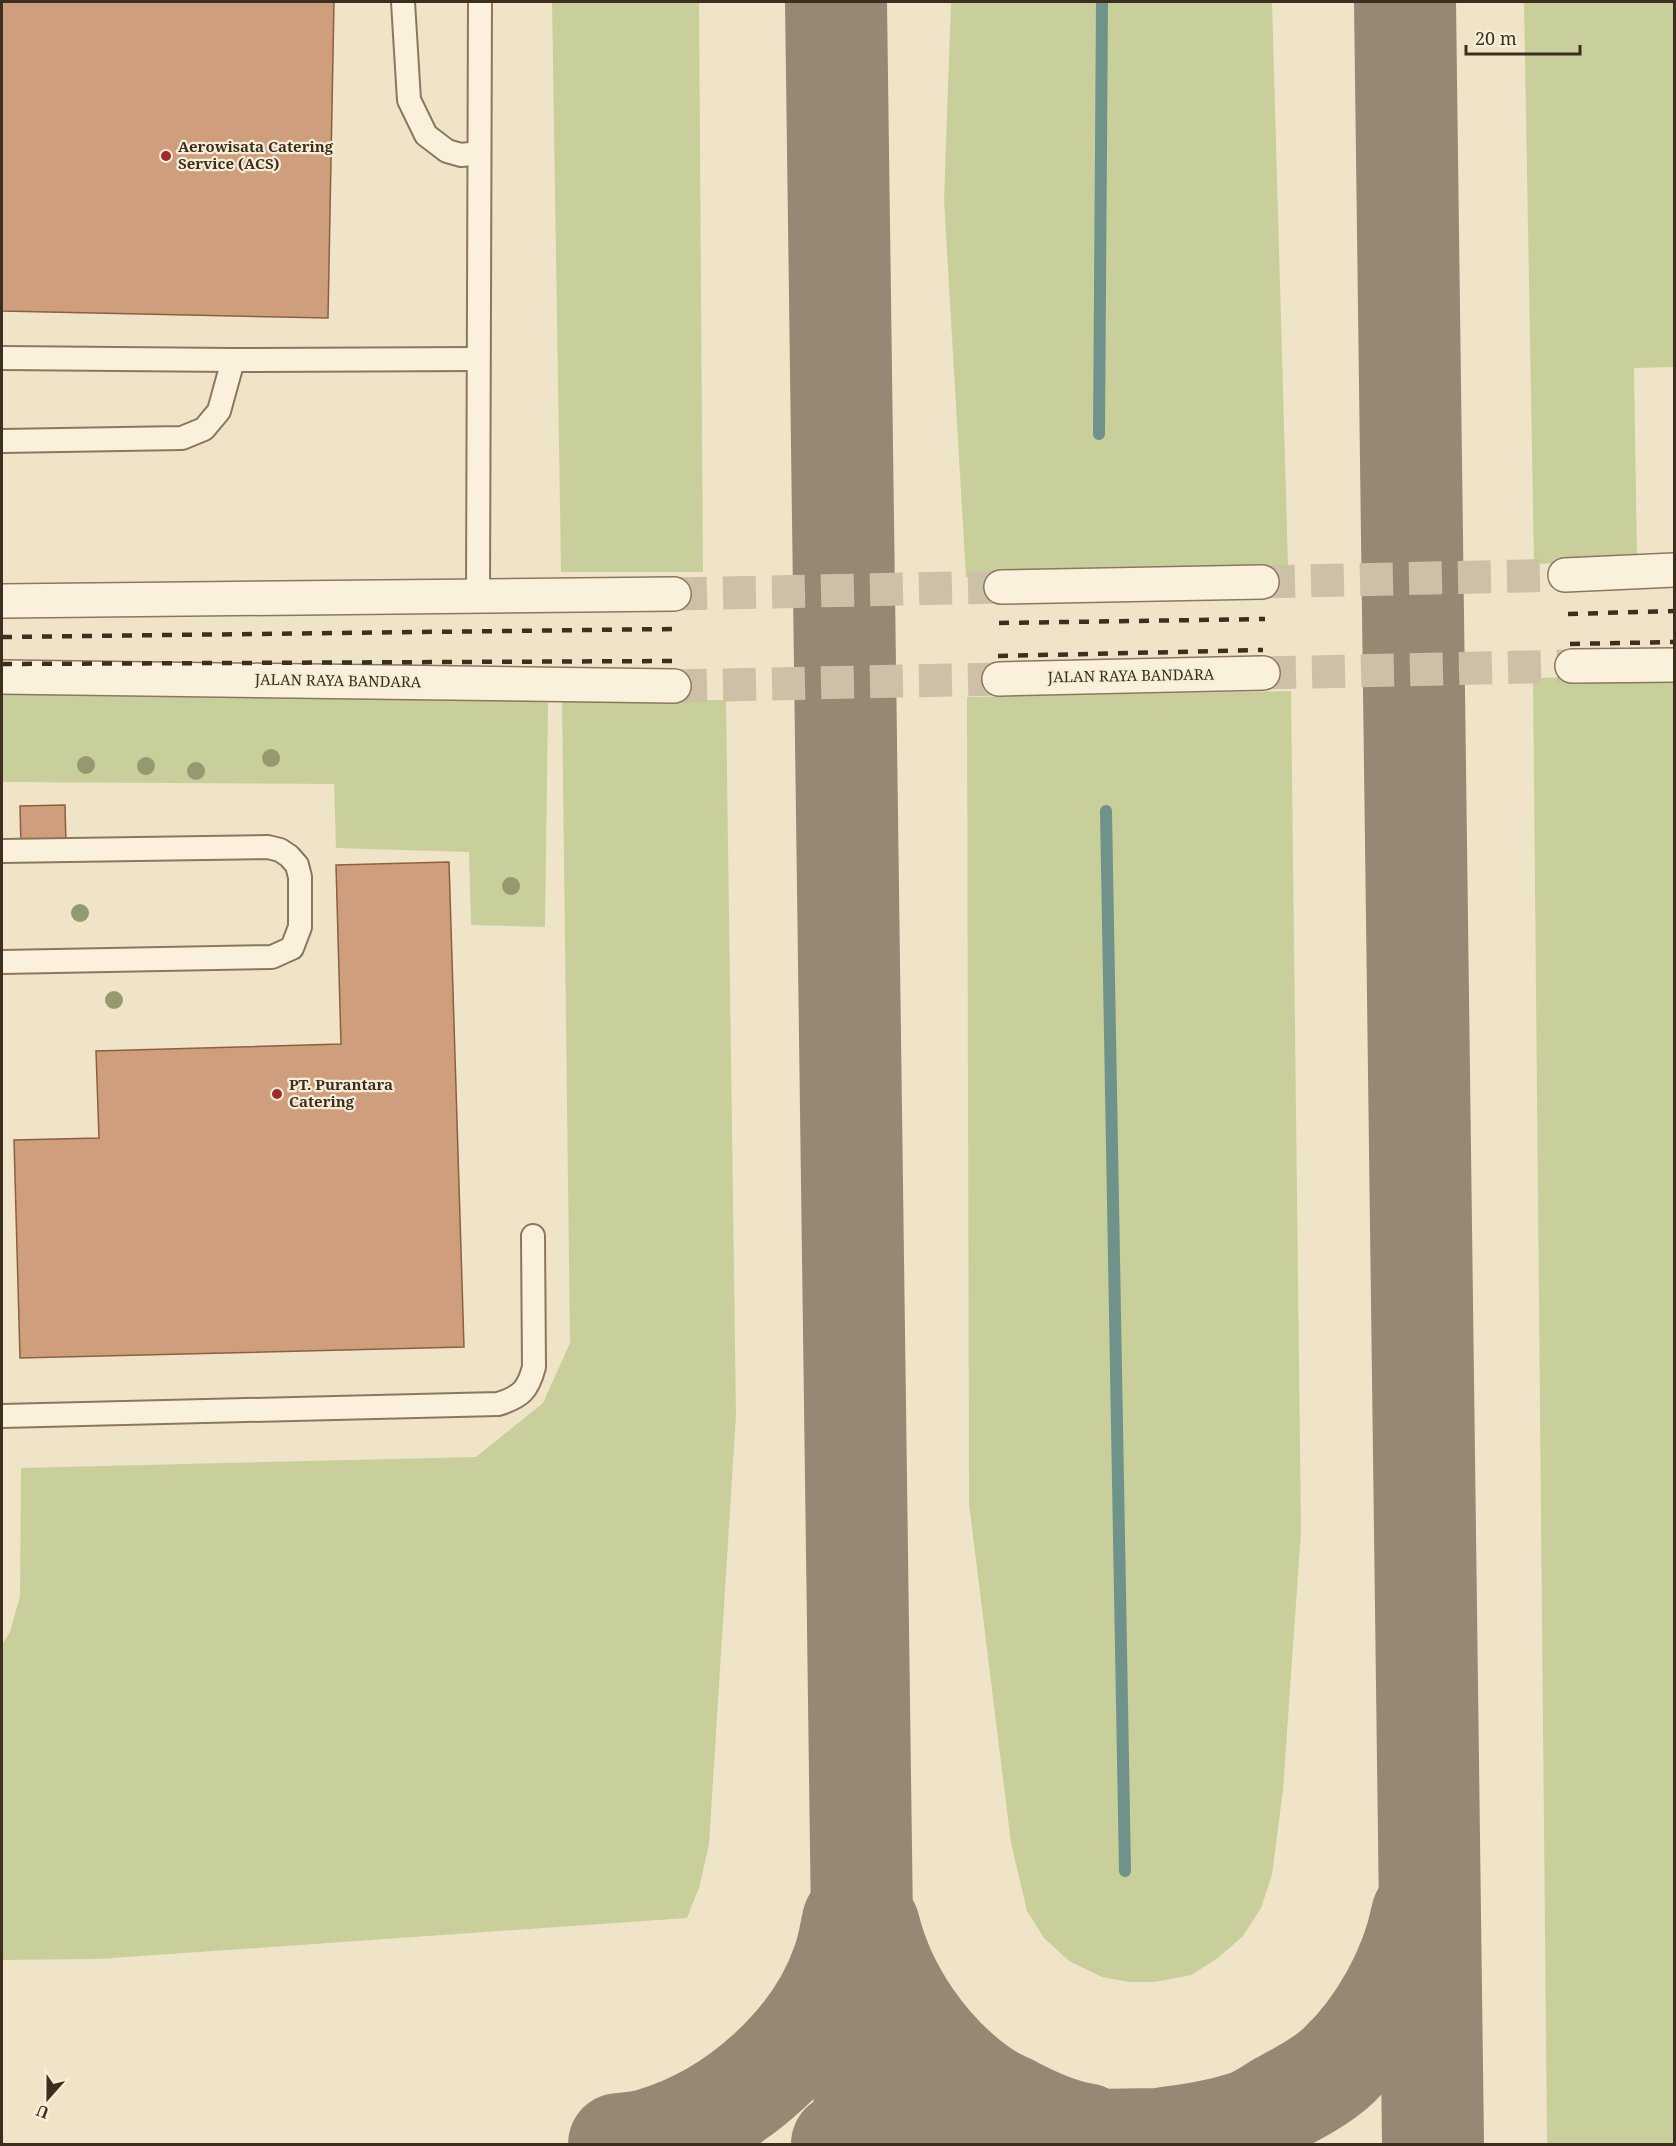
<svg xmlns="http://www.w3.org/2000/svg" width="1676" height="2146" font-family="'Noto Serif',serif">
	<style>
		.green { fill: #c9cf9b }
		.lines { fill: none; stroke-linecap: round; stroke-linejoin: round }
		.stream { stroke: #6f938a; stroke-width: 12 }
		.taxiway { stroke: #968974; stroke-width: 102 }
		.building { fill: #cf9f7d; stroke: #8d5f41; stroke-width: 1.5 }
		.tertiary-tunnel { stroke: #ccc0a6; stroke-width: 33; stroke-dasharray: 33 16; stroke-linecap: butt }
		.service-casing { stroke: #8d765c; stroke-width: 26 }
		.tertiary-casing { stroke: #8d765c; stroke-width: 36 }
		.service { stroke: #faf1dc; stroke-width: 22 }
		.tertiary { stroke: #faf1dc; stroke-width: 33 }
		.rail { stroke: #3d2e20; stroke-width: 4.5; stroke-dasharray: 10 10; stroke-linecap: butt }
		.tree { fill: #96986f }
		.poi-dot { fill: #9e2a2b; stroke: #f7eed8; stroke-width: 2 }
		.labels { text-anchor: middle; stroke-width: 4.5; stroke-linejoin: round; paint-order: stroke }
		.poi-label { font-size: 15px; font-weight: bold; fill: #3d2e20; stroke: #f7eed8; text-anchor: start }
		.street-label { font-size: 15px; fill: #3d2e20; stroke: #f7eed8 }
	</style>
	<rect width="100%" height="100%" fill="#f0e4c8"/>
	<!-- green -->
	<g class="green">
		<path d="M552 2H699L703 572H561Z"/>
		<path d="M951 2H1272L1288 565 966 577 944 200Z"/>
		<path d="M1524 2H1674V367L1634 368 1637 560 1534 564Z"/>
		<path d="M1674 675V2144H1547L1533 678Z"/>
		<path d="M1291 691 1301 1531 1283 1790 1272 1875 1261 1908 1243 1936 1218 1958 1191 1975 1155 1982H1129L1102 1977 1069 1961 1044 1938 1027 1911 1011 1843 969 1504 967 697Z"/>
		<path d="M2 692 547 699 548 707 545 927 471 925 469 852 336 848 334 784 2 782Z"/>
		<path d="M726 700 736 1415 709 1845 699 1888 687 1918 98 1959 2 1960V1645L10 1632 20 1596 21 1468 476 1457 543 1403 570 1343 562 701Z"/>
	</g>
	<g class="lines">
		<!-- stream -->
		<g class="stream">
			<path d="M1099 434 1102 2"/>
			<path d="M1106 811 1125 1871"/>
		</g>
		<!-- taxiway -->
		<g class="taxiway">
			<path d="M836 2 865 2144"/>
			<path d="M1405 2 1433 2144"/>
			<path d="M869 1926C885 1990 927 2051 980 2089 991 2097 1005 2103 1017 2109 1038 2120 1061 2130 1085 2134"/>
			<path d="M619 2144C630 2143 641 2142 651 2139 734 2115 815 2044 843 1962 848 1949 850 1934 853 1921"/>
			<path d="M842 2144 1158 2139C1189 2135 1218 2131 1248 2121 1259 2117 1270 2109 1280 2103 1299 2093 1322 2081 1338 2066 1379 2027 1411 1970 1422 1915"/>
		</g>
	</g>
	<!-- building -->
	<g class="building">
		<path d="M2 2H334L328 318 2 311Z"/>
		<path d="M65 805 66 845 21 846 20 806Z"/>
		<path d="M449 862 464 1347 20 1358 14 1140 99 1138 96 1051 341 1044 336 865Z"/>
	</g>
	<g class="lines">
		<!-- tertiary-tunnel -->
		<g class="tertiary-tunnel">
			<path d="M1262 582 1565 575"/>
			<path d="M674 594 1001 587"/>
			<path d="M1263 673 1572 666"/>
			<path d="M674 686 999 679"/>
		</g>
		<defs>
			<g id="service">
				<path d="M403 2 409 100 426 135 447 151 461 155 479 153"/>
				<path d="M2 358 233 360 478 359"/>
				<path d="M2 441 182 438 204 429 219 411 233 360"/>
				<path d="M478 596 480 2"/>
				<path d="M2 851 268 847 280 850 289 856 297 865 300 877V927L292 948 272 957 2 962"/>
				<path d="M2 1416 498 1404C521 1397 528 1390 534 1367L533 1236"/>
			</g>
			<g id="tertiary">
				<path d="M1565 575 1674 570"/>
				<path d="M1001 587 1262 582"/>
				<path d="M2 601 674 594"/>
				<path d="M1572 666 1674 665"/>
				<path d="M2 677 674 686"/>
				<path d="M999 679 1263 673"/>
			</g>
		</defs>
		<!-- service casing -->
		<use href="#service" class="service-casing"/>
		<!-- tertiary casing -->
		<use href="#tertiary" class="tertiary-casing"/>
		<!-- service -->
		<use href="#service" class="service"/>
		<!-- tertiary -->
		<use href="#tertiary" class="tertiary"/>
		<!-- rail -->
		<g class="rail">
			<path d="M1568 614 1674 611"/>
			<path d="M999 623 1265 619"/>
			<path d="M2 637 673 629"/>
			<path d="M1570 644 1674 642"/>
			<path d="M998 656 1263 650"/>
			<path d="M2 664 674 661"/>
		</g>
	</g>
	<!-- trees -->
	<g class="tree">
		<circle cx="271" cy="758" r="9"/>
		<circle cx="86" cy="765" r="9"/>
		<circle cx="146" cy="766" r="9"/>
		<circle cx="196" cy="771" r="9"/>
		<circle cx="511" cy="886" r="9"/>
		<circle cx="80" cy="913" r="9"/>
		<circle cx="114" cy="1000" r="9"/>
	</g>
	<!-- markers -->
	<g class="poi-dot">
		<circle cx="166" cy="156" r="6"/>
		<circle cx="277" cy="1094" r="6"/>
	</g>
	<g class="labels">
		<!-- poi labels -->
		<g class="poi-label">
			<text x="178" y="152">Aerowisata Catering<tspan x="178" dy="17">Service (ACS)</tspan></text>
			<text x="289" y="1090">PT. Purantara<tspan x="289" dy="17">Catering</tspan></text>
		</g>
		<!-- street labels -->
		<g class="street-label">
			<text transform="translate(1131 676) rotate(-1)" y="5">JALAN RAYA BANDARA</text>
			<text transform="translate(338 681) rotate(1)" y="5">JALAN RAYA BANDARA</text>
		</g>
	</g>
	<!-- border -->
	<rect width="1676" height="2146" fill="none" stroke="#3d2e20" stroke-width="6"/>
	<!-- north arrow -->
	<g transform="translate(48 2098) rotate(201)" stroke="#f7eed8" stroke-width="4.5" paint-order="stroke">
	<path d="M0-4.5L10 22L0 15L-10 22Z" fill="#3d2e20"/>
	<text y="-9" font-size="16" font-weight="bold" text-anchor="middle" fill="#3d2e20">U</text>
	</g>
	<!-- scale -->
	<path d="M1466 45v9h114v-9" fill="none" stroke="#3d2e20" stroke-width="3"/>
	<text x="1475" y="45" font-size="18" fill="#3d2e20" stroke="#f7eed8" stroke-width="4.5" paint-order="stroke">20 m</text>
</svg>
